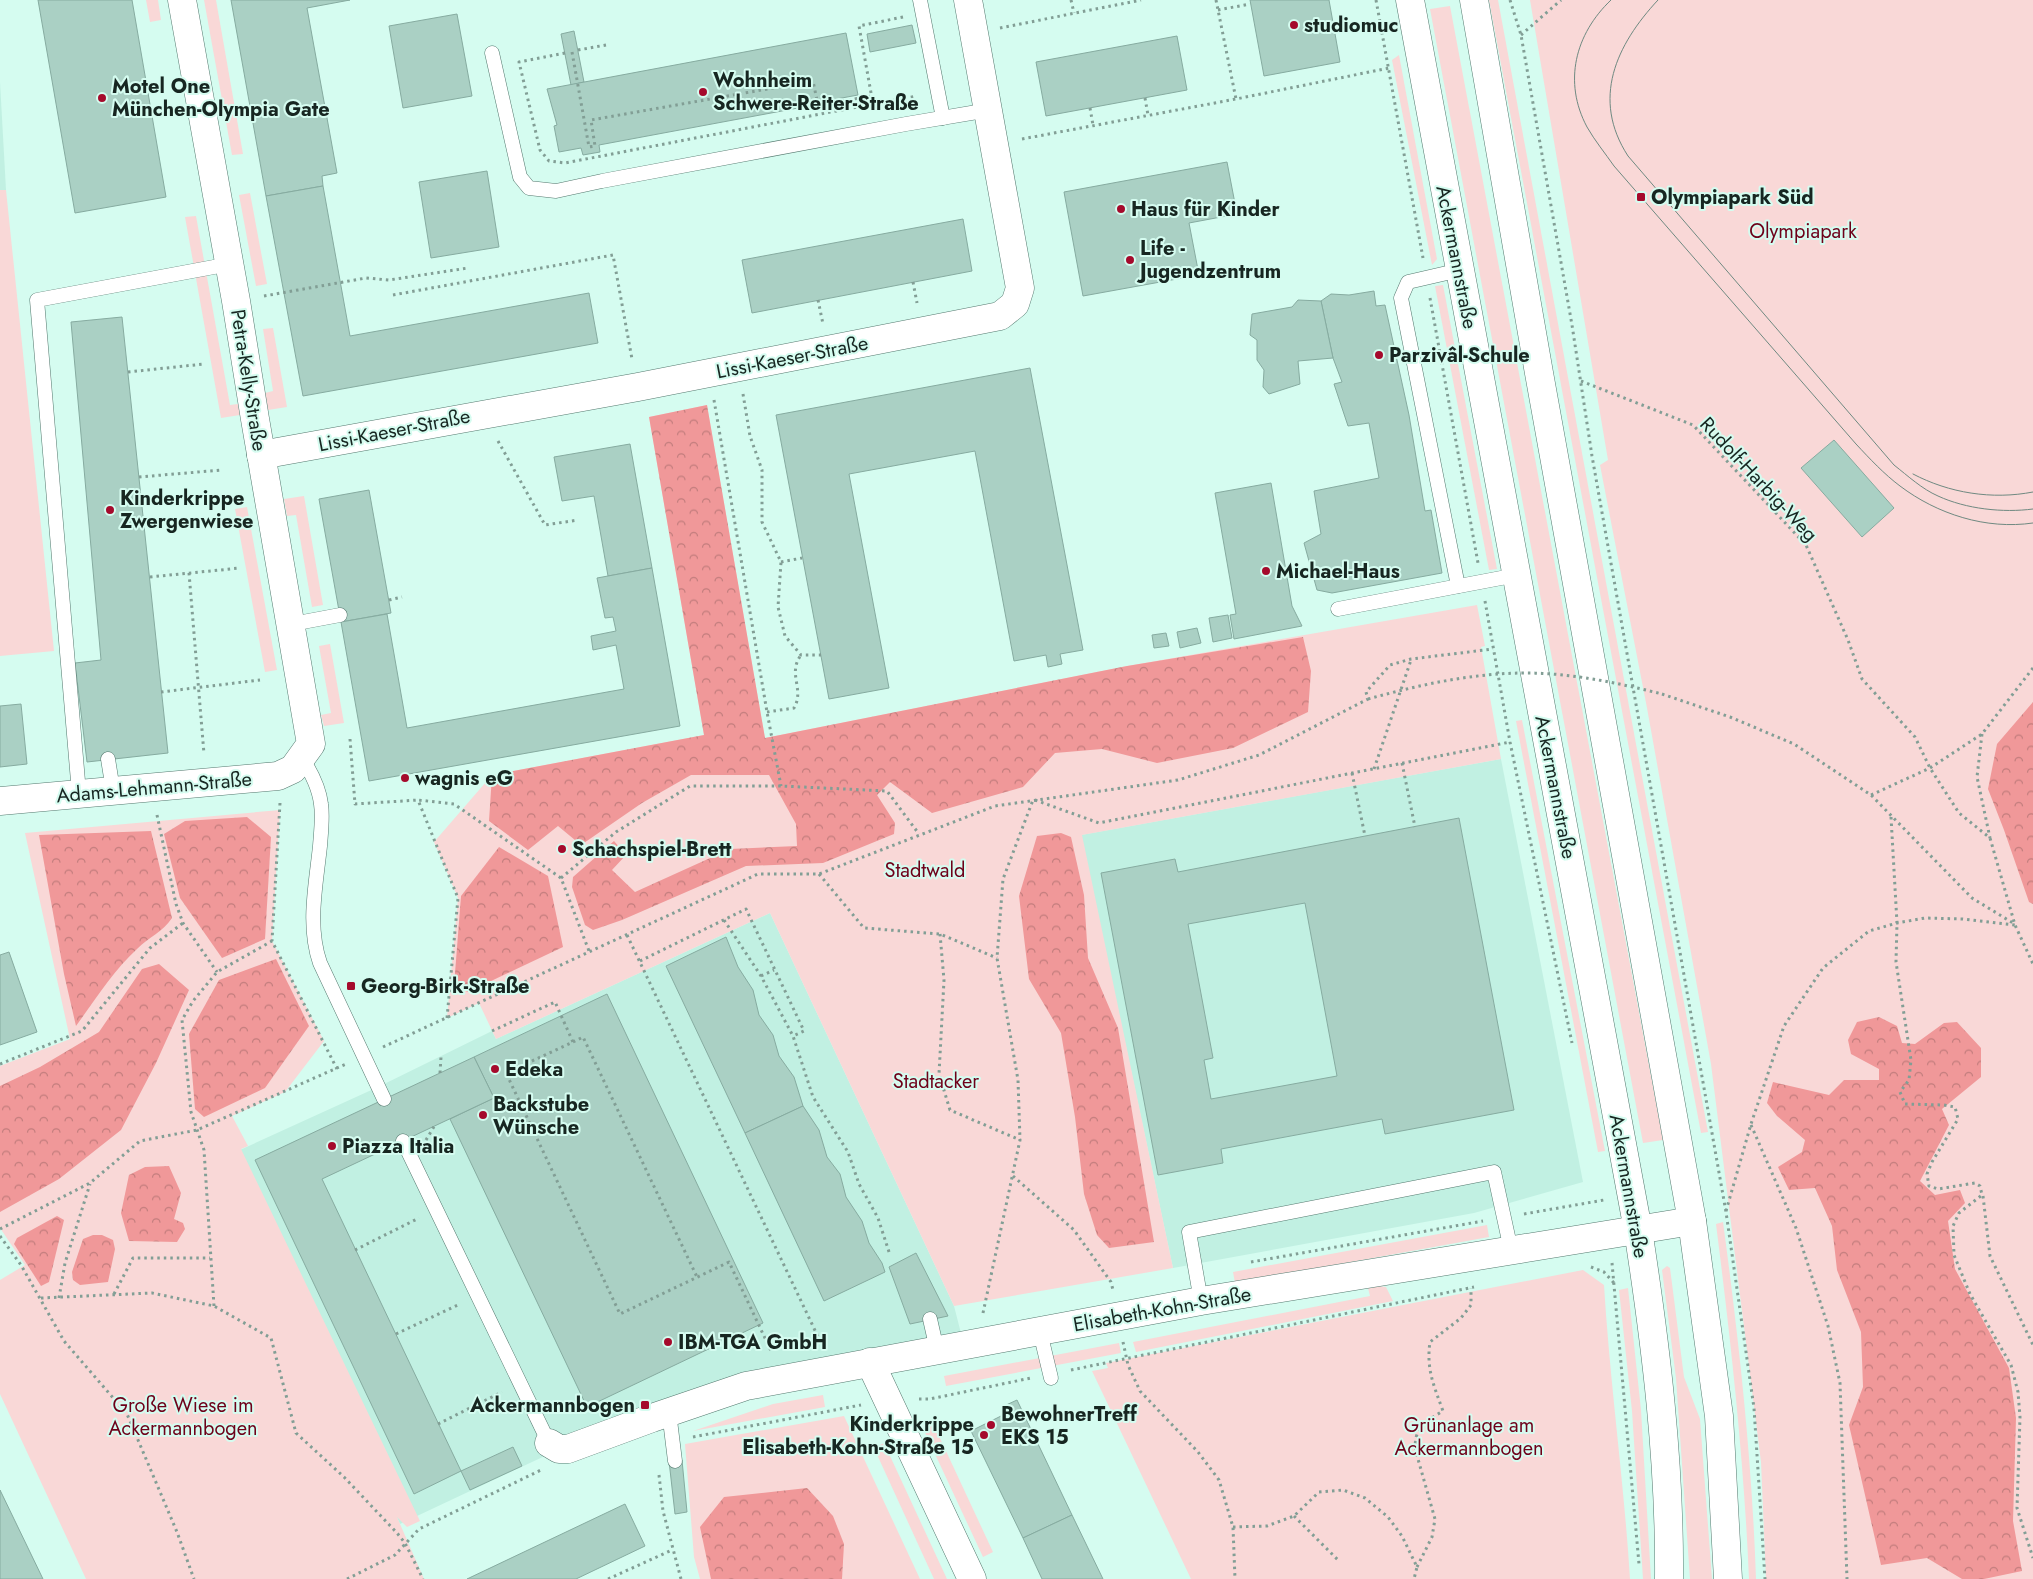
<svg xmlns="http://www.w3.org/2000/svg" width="2033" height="1579" font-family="Jost,sans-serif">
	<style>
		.built { fill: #c1f0e2 }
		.green { fill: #f9d8d7 }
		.forest { fill: url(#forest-crowns) }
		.building { fill: #aad0c4; stroke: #86aba0; fill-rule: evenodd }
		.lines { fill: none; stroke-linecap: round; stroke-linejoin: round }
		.lane-casing { stroke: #55796f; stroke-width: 15 }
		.street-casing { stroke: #55796f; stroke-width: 29 }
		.secondary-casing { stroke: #55796f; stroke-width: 29 }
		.path { stroke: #829e95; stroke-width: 3; stroke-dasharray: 2.5 4; stroke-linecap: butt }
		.lane { stroke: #fff; stroke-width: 14 }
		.street { stroke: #fff; stroke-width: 28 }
		.secondary { stroke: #fff; stroke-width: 28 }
		.tram { stroke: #6f8981; stroke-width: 1 }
		.path-bridge { stroke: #829e95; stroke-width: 3; stroke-dasharray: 2.5 4; stroke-linecap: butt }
		.poi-dot { fill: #a50a2c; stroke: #d5fcf0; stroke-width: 2 }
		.labels { text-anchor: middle; stroke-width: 4; stroke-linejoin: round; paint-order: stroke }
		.poi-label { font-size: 20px; font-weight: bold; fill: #172621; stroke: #d5fcf0; text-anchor: start }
		.park-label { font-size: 20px; fill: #6e0119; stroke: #d5fcf0 }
		.street-label { font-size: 20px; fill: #172621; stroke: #d5fcf0 }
	</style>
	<defs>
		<pattern id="forest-crowns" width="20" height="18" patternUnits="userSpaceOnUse" patternTransform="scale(1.25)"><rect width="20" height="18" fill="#f09899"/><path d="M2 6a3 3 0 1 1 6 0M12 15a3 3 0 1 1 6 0" fill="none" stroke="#c17c7c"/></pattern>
	</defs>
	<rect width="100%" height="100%" fill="#d5fcf0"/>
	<!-- built -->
	<g class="built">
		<path d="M0 82 6 190H0Z"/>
		<path d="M1501 759 1583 1182 1474 1213 1173 1268 1081 835Z"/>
		<path d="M770 913 954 1306 963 1341 742 1381 547 1455 400 1524 229 1155 378 1087 492 1031 496 1039Z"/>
	</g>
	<!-- green -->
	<g class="green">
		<path d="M146 0H158L161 20 150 22Z"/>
		<path d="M204 0H216L243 154 232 155Z"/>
		<path d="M1489 0H1498L1708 1132 1701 1133Z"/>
		<path d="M1530 0H2033V1579H1766L1761 1462 1711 1064 1647 708 1600 465 1608 460Z"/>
		<path d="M1450 6 1663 1140 1643 1143 1430 9Z"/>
		<path d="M1399 55 1437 259 1432 265 1392 60Z"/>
		<path d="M0 190H6L54 651 0 656Z"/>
		<path d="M250 193 267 284 256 286 239 195Z"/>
		<path d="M196 216 230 405 238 404 240 415 221 418 185 217Z"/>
		<path d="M1443 285 1497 569 1489 570 1435 286Z"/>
		<path d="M273 328 287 407 268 410 265 393 273 391 263 329Z"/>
		<path d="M707 405 765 738 1127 666 1477 605 1485 646 1481 647 1501 759 1082 835 1173 1268 954 1306 770 913 496 1039 479 1003 447 1018 458 898 434 842 492 775 704 735 649 417Z"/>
		<path d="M304 496 323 605 312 607 296 515 287 516 284 499Z"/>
		<path d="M247 507 277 670 265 672 235 509Z"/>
		<path d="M330 644 344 723 324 726 321 715 331 713 319 646Z"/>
		<path d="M1522 720 1605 1151 1598 1152 1516 721Z"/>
		<path d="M280 810 272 941 324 1041 285 1092 232 1116 248 1146 241 1149 420 1521 407 1527 397 1517 424 1579H86L0 1394V1280L25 1265 0 1228V1066L70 1039 25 833Z"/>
		<path d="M1723 1222C1739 1341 1752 1459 1756 1579H1749C1744 1460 1731 1342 1716 1224Z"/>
		<path d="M1487 1225 1489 1237 1235 1283 1233 1272Z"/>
		<path d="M1667 1266 1670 1268 1684 1377 1700 1419 1712 1579H1690L1676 1378 1662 1270Z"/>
		<path d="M1583 1270 1604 1285C1610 1384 1624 1481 1630 1579H1191L1092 1371 1108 1368 1106 1363Z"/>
		<path d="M1379 1286 1386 1287 1393 1301 1136 1352 1133 1342 1370 1296 1368 1288Z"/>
		<path d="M1628 1288 1641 1410 1651 1579H1643L1632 1411 1619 1290Z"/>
		<path d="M1119 1343 1121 1353 946 1386 944 1376Z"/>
		<path d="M823 1395 825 1407 693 1431 773 1404Z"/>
		<path d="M844 1416 920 1579H700L694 1557 685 1444Z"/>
		<path d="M932 1421 993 1552 983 1557 922 1426Z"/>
		<path d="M884 1443 947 1579H934L874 1448Z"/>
	</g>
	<!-- forest -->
	<g class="forest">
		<path d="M707 405 765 738 1127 666 1303 637 1311 671 1308 712 1233 748 1157 763 1102 749 1055 753 1023 787 932 813 890 782 877 795 895 823 894 834 823 863 746 866 622 920 593 930 585 925 572 887 573 877 614 841 626 855 612 870 635 892 730 849 797 846 796 824 769 775H691L642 803 581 845 558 826 528 850 489 821 492 775 704 735 649 417Z"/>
		<path d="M2033 702V904L2029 902 2004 830 1988 789 1997 744Z"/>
		<path d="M247 817 271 837 265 939 222 958 180 898 164 834 185 821Z"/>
		<path d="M151 831 172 918C163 932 149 937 137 949 113 971 95 1000 76 1026L64 974 39 835Z"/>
		<path d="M1061 833 1071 837 1084 895 1088 958 1118 1028 1154 1242 1109 1248 1097 1235 1084 1194 1075 1117 1061 1033 1029 979 1019 896 1037 836Z"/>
		<path d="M499 847 548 876 563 947 468 992 454 986 461 896Z"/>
		<path d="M276 959 309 1026 265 1088 204 1117 195 1109 189 1034 219 980Z"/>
		<path d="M159 964 189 990 156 1063 121 1130 59 1179 0 1212V1086L40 1067 99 1032 142 969Z"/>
		<path d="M1879 1017 1897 1026 1902 1043 1915 1044 1944 1023 1957 1022 1981 1048V1077L1942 1109 1949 1125 1920 1181 1935 1195 1960 1190 1965 1203 1948 1221 1955 1269 2009 1368 2016 1418 2013 1521 2022 1571 1984 1579H1962L1927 1558 1881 1565 1849 1425 1863 1387 1861 1332 1837 1270 1832 1226 1815 1188 1789 1190 1778 1167 1802 1152 1805 1140 1777 1116 1767 1103 1773 1082 1829 1095 1844 1080H1879V1069L1851 1054 1848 1040 1857 1022Z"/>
		<path d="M169 1166 181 1193 174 1219 183 1223 185 1229 177 1242 129 1241 121 1213 129 1175 145 1167Z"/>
		<path d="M57 1216 64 1220 49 1282 41 1286 14 1244 17 1238Z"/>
		<path d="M93 1235H102L113 1240 115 1249 108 1282 80 1285 73 1280 72 1272 83 1239Z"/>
		<path d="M807 1488 833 1516 844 1544 842 1579H711L700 1527 724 1497Z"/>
	</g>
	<!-- building -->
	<g class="building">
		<path d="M38 0H132L166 197 75 213Z"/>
		<path d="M350 0 307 8 337 173 322 176 323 186 266 196 231 0Z"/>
		<path d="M1250 0H1329L1340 62 1264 76Z"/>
		<path d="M457 14 472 96 403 108 389 26Z"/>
		<path d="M912 25 916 43 870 52 867 34Z"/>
		<path d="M574 31 584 82 571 85 561 34Z"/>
		<path d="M846 33 858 95 831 100 833 107 815 110 814 105 599 145 600 152 583 155 581 148 559 152 554 126 557 125 547 89Z"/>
		<path d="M1177 36 1187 90 1046 116 1036 62Z"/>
		<path d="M1227 162 1237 214 1189 223 1199 275 1083 296 1064 192Z"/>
		<path d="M487 171 499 247 431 258 419 182Z"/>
		<path d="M323 186 350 336 589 293 598 343 303 396 266 196Z"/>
		<path d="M963 219 972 271 752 313 742 260Z"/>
		<path d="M1374 291 1376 306 1385 305 1409 415 1425 511 1431 510 1442 573 1332 593 1317 590 1304 543 1321 534 1314 491 1379 478 1369 423 1348 426 1334 384 1342 382 1333 358 1321 301 1331 294 1349 295Z"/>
		<path d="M1298 300 1321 301 1333 358 1298 361 1300 384 1269 394 1263 387 1264 370 1257 360V340L1250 335 1252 314 1292 307Z"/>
		<path d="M122 317 168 753 87 762 75 663 101 660 71 322Z"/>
		<path d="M1030 368 1083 650 1060 654 1062 664 1048 667 1046 655 1014 661 975 451 849 474 889 688 829 699 776 415Z"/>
		<path d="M1834 440 1894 508 1862 537 1801 468Z"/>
		<path d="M630 444 652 568 608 576 594 496 562 501 554 457Z"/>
		<path d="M1271 483 1292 606 1302 626 1234 639 1230 615 1236 614 1215 493Z"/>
		<path d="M369 490 391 613 341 622 319 499Z"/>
		<path d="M652 568 680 726 369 781 341 622 387 614 407 728 624 689 616 645 593 650 591 636 616 631 613 617 605 618 597 578Z"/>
		<path d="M1228 615 1232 638 1213 642 1209 618Z"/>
		<path d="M1197 628 1201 643 1180 648 1177 632Z"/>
		<path d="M1166 633 1169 646 1154 648 1152 635Z"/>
		<path d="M21 704 27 764 0 767V706Z"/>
		<path d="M1459 818 1514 1110 1385 1134 1382 1119 1221 1149 1223 1163 1158 1175 1101 873 1175 859 1178 872ZM1305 903 1337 1076 1211 1099 1204 1060 1213 1058 1188 924Z"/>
		<path d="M726 937 738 967 753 990 759 1015 773 1035 779 1056 794 1077 803 1106 745 1133 666 966Z"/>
		<path d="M9 952 37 1032 0 1045V955Z"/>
		<path d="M607 994 763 1323 587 1407 450 1119 494 1098 474 1057Z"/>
		<path d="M474 1057 494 1098 322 1179 461 1471 414 1494 255 1160Z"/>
		<path d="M803 1106 819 1130 827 1157 840 1174 846 1197 862 1221 869 1243 882 1263 885 1272 824 1301 745 1133Z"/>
		<path d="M916 1253 948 1316 910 1324 889 1267Z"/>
		<path d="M1017 1400 1072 1515 1023 1538 971 1431 1007 1413 1004 1406Z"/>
		<path d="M513 1447 522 1466 470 1490 461 1471Z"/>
		<path d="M682 1460 687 1512 675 1514 669 1461Z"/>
		<path d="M0 1490 43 1579H0Z"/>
		<path d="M625 1504 645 1546 576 1579H467Z"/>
		<path d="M1072 1515 1103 1579H1042L1023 1538Z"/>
	</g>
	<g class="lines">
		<defs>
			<g id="lane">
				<path d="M920 0 943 118"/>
				<path d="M492 53 520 177 529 188 556 191 602 181 906 124 989 110"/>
				<path d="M1458 586 1401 298 1408 282 1460 270"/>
				<path d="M1338 609 1517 575"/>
				<path d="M292 624 340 615"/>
				<path d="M302 758C311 772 319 787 321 804 323 817 321 832 320 846 316 885 307 925 320 963L384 1099"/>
				<path d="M108 759 113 790"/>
				<path d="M79 793 37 300 230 264"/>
				<path d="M403 1141 549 1443"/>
				<path d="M1201 1301 1189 1232 1494 1172 1511 1250"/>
				<path d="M930 1319 937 1350"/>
				<path d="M1040 1332 1051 1378"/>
				<path d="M669 1412 675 1461"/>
			</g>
			<g id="street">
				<path d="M261 455 638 387 1000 316 1015 304 1020 288 968 0"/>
				<path d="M0 801 278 776 293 769 311 744 255 419 236 301 182 0"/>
				<path d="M870 1362 972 1579"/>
				<path d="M549 1443 559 1449H568L652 1418 746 1386 1201 1301 1692 1221"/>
			</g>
			<g id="secondary">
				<path d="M1410 0 1638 1230C1656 1346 1670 1462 1669 1579"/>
				<path d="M1474 0 1539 373 1692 1221 1719 1416 1728 1579"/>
			</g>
		</defs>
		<!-- lane casing -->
		<use href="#lane" class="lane-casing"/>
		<!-- street casing -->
		<use href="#street" class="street-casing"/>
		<!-- secondary casing -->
		<use href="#secondary" class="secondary-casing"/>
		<!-- path -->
		<g class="path">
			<path d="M1071 0 1074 13"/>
			<path d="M1216 0 1236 99"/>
			<path d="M1376 0 1423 258"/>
			<path d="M1510 0 1521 35 1572 325 1592 456 1726 1212 1754 1408 1765 1579"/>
			<path d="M1218 10 1250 4"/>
			<path d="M903 17 859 26 873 104 917 96"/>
			<path d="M1000 28 1141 0"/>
			<path d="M1521 35 1561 0"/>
			<path d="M578 50 606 45"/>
			<path d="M572 52 589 147 595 146 591 120 813 81 818 105 872 96"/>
			<path d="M565 53 519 62 540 150 549 161 565 163 873 104"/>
			<path d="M1145 98 1148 115"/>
			<path d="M1090 108 1093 125"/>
			<path d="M1022 139 1236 99 1389 68"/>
			<path d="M913 282 917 303"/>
			<path d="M393 295 613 255 632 359"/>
			<path d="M264 296 366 278 389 280 468 268"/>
			<path d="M1430 298 1478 563"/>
			<path d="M818 300 823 324"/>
			<path d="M128 372 204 364"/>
			<path d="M1581 381 1693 425 1806 545 1848 640 1862 679 1915 737 1930 768 1959 813 1990 838 2015 925 2033 964"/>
			<path d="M743 394 750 436 762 470V522L781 562 778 607 785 636 801 655H821"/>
			<path d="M714 400 767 712 781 786"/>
			<path d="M498 441 545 525 578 520"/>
			<path d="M139 477 222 470"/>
			<path d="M781 562 802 558"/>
			<path d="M189 573 204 754"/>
			<path d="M150 577 240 568"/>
			<path d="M389 600 402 597"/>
			<path d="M1485 601 1510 742 1572 1043"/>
			<path d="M161 692 260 680"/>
			<path d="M1662 694 1730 717 1794 744 1871 795 1972 898 2013 923"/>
			<path d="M767 712 794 708C805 689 787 674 801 655"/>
			<path d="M1982 734 1977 777 1990 838"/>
			<path d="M350 739 355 804 418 800"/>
			<path d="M1402 763 1415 827"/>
			<path d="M1374 769 1411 660"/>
			<path d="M1352 773 1365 836"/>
			<path d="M1871 795 1930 768 1982 734 2033 668"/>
			<path d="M1035 800 1099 823 1510 742"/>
			<path d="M280 803 272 941 337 1069"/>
			<path d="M157 815 176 904 183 923 217 972"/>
			<path d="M1891 817 1897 923 1896 962 1911 1060 1909 1080 1900 1092 1905 1104 1944 1105 1955 1107 1958 1119 1932 1162 1927 1174 1929 1186 1938 1189 1975 1183 1980 1186 1982 1195 1959 1213 1953 1226 1954 1255 1970 1294 2011 1365 2018 1392 2020 1417 2017 1508 2033 1558"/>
			<path d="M819 874 864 928 940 934 997 958"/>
			<path d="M561 878 616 832 690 786H781L887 791 919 834"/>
			<path d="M724 920 761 976 793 1036 813 1097 848 1152 859 1184 878 1218 890 1255"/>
			<path d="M940 934 944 980 939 1074 950 1110 1020 1140"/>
			<path d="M627 935 821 1343"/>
			<path d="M640 961 746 909 804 1031 793 1036"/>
			<path d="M761 976 774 970"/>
			<path d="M447 1018 458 898 418 800 454 804 561 878 589 951"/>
			<path d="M492 1031 555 1002 573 1042 506 1073 620 1314 729 1262 772 1353"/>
			<path d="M573 1042 583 1037 697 1277"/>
			<path d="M383 1047 758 874H819L995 806 1178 780 1259 755 1368 699 1366 692 1390 665 1411 659 1493 649"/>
			<path d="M0 1064 82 1031 150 948 183 923"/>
			<path d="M440 1073 441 1057"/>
			<path d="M1751 1125 1796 1228 1828 1326 1840 1383 1847 1579"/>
			<path d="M426 1140 435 1125"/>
			<path d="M1013 1176 1074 1230 1111 1282 1113 1290"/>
			<path d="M1983 1196 1990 1256 2033 1345"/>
			<path d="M1726 1211 1751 1124 1784 1026 1823 968 1869 931 1897 923 1925 918 1963 919 2015 925"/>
			<path d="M1524 1214 1604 1200"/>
			<path d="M0 1229 90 1183 140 1141 197 1130 346 1064"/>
			<path d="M0 1236 21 1265 64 1341 127 1414 177 1532 194 1579"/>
			<path d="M355 1250 419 1218"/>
			<path d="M1251 1262 1483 1221"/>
			<path d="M1612 1263 1639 1564"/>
			<path d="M1591 1267 1604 1272 1614 1283"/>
			<path d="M114 1294 133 1258H210"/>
			<path d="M41 1298 152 1293 214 1306 271 1338 296 1433 344 1477 397 1533 405 1543 423 1579"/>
			<path d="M59 1298 65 1263 90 1184"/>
			<path d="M214 1306 204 1150 191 1112 182 1020 193 1001 217 972 272 941"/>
			<path d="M983 1313 1020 1140 1018 1080 997 958 1003 879 1033 800"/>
			<path d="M396 1334 460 1304"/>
			<path d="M1123 1342 1128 1365 1140 1391 1198 1452 1219 1480 1233 1527 1235 1579"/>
			<path d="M1071 1370 1474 1287"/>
			<path d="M919 1399H930L1031 1378"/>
			<path d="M438 1424 502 1392"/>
			<path d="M693 1437 861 1405"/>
			<path d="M659 1475 663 1511 681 1579"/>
			<path d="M1294 1516 1338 1560"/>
			<path d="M1233 1527 1267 1526 1294 1516 1319 1492 1343 1490 1365 1498 1388 1517 1402 1536 1417 1567 1414 1579"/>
			<path d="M1417 1567 1432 1537 1435 1519 1416 1452C1412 1429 1426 1421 1443 1411 1434 1386 1426 1369 1430 1342L1461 1318 1471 1305V1288"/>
			<path d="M347 1579 395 1555 419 1529 541 1470"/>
			<path d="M608 1579 672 1550"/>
		</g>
		<!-- lane -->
		<use href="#lane" class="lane"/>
		<!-- street -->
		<use href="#street" class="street"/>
		<!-- secondary -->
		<use href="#secondary" class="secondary"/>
		<!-- tram -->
		<g class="tram">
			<path d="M1611 0C1575 34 1563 82 1587 127 1595 141 1605 153 1614 166L1856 444C1870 459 1884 474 1900 486 1937 514 1986 530 2033 523"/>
			<path d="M1658 0C1616 45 1591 99 1628 156L1894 465C1908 476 1922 489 1938 496 1966 509 2003 513 2033 509"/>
			<path d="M1913 474C1949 493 1992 500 2033 492"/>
		</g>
		<!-- path-bridge -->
		<path class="path-bridge" d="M1368 699C1419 685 1472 673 1526 673 1572 673 1618 683 1662 694"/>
	</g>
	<!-- markers -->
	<g class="poi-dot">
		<circle cx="1294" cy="25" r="5"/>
		<circle cx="703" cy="92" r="5"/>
		<circle cx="102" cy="98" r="5"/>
		<rect x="1636" y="192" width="10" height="10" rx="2.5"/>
		<circle cx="1121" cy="209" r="5"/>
		<circle cx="1130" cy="260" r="5"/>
		<circle cx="1379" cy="355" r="5"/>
		<circle cx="110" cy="510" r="5"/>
		<circle cx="1266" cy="571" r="5"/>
		<circle cx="405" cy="778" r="5"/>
		<circle cx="562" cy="849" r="5"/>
		<rect x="346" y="981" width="10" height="10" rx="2.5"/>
		<circle cx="495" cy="1069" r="5"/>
		<circle cx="483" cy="1115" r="5"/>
		<circle cx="332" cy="1146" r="5"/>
		<circle cx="668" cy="1342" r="5"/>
		<rect x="640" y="1400" width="10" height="10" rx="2.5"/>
		<circle cx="991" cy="1425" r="5"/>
		<circle cx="984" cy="1435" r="5"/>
	</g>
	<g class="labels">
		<!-- poi labels -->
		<g class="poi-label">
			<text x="1304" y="32">studiomuc</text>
			<text x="713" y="87">Wohnheim<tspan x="713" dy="23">Schwere-Reiter-Straße</tspan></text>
			<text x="112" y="93">Motel One<tspan x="112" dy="23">München-Olympia Gate</tspan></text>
			<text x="1651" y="204">Olympiapark Süd</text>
			<text x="1131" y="216">Haus für Kinder</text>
			<text x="1140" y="255">Life -<tspan x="1140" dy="23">Jugendzentrum</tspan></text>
			<text x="1389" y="362">Parzivâl-Schule</text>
			<text x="120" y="505">Kinderkrippe<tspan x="120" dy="23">Zwergenwiese</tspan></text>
			<text x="1276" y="578">Michael-Haus</text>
			<text x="415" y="785">wagnis eG</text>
			<text x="572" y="856">Schachspiel-Brett</text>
			<text x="361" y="993">Georg-Birk-Straße</text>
			<text x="505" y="1076">Edeka</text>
			<text x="493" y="1111">Backstube<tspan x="493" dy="23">Wünsche</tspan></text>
			<text x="342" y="1153">Piazza Italia</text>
			<text x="678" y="1349">IBM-TGA GmbH</text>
			<text x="635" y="1412" text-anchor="end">Ackermannbogen</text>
			<text x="1001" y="1421">BewohnerTreff<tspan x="1001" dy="23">EKS 15</tspan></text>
			<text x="974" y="1431" text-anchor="end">Kinderkrippe<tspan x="974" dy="23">Elisabeth-Kohn-Straße 15</tspan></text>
		</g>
		<!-- park labels -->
		<g class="park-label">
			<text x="1803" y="238">Olympiapark</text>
			<text x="925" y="877">Stadtwald</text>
			<text x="936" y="1088">Stadtacker</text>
			<text x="183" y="1412">Große Wiese im<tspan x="183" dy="23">Ackermannbogen</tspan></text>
			<text x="1469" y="1432">Grünanlage am<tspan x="1469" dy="23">Ackermannbogen</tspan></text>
		</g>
		<!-- street labels -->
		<g class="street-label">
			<text transform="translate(1457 257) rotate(79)" y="7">Ackermannstraße</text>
			<text transform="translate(792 357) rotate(-11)" y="7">Lissi-Kaeser-Straße</text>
			<text transform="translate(249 380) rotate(81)" y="7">Petra-Kelly-Straße</text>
			<text transform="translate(394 430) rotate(-11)" y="7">Lissi-Kaeser-Straße</text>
			<text transform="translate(1759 479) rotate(47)" y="7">Rudolf-Harbig-Weg</text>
			<text transform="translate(154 787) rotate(-5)" y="7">Adams-Lehmann-Straße</text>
			<text transform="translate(1556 787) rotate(79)" y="7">Ackermannstraße</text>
			<text transform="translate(1629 1186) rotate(80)" y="7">Ackermannstraße</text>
			<text transform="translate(1162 1309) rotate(-10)" y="7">Elisabeth-Kohn-Straße</text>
		</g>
	</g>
</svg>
